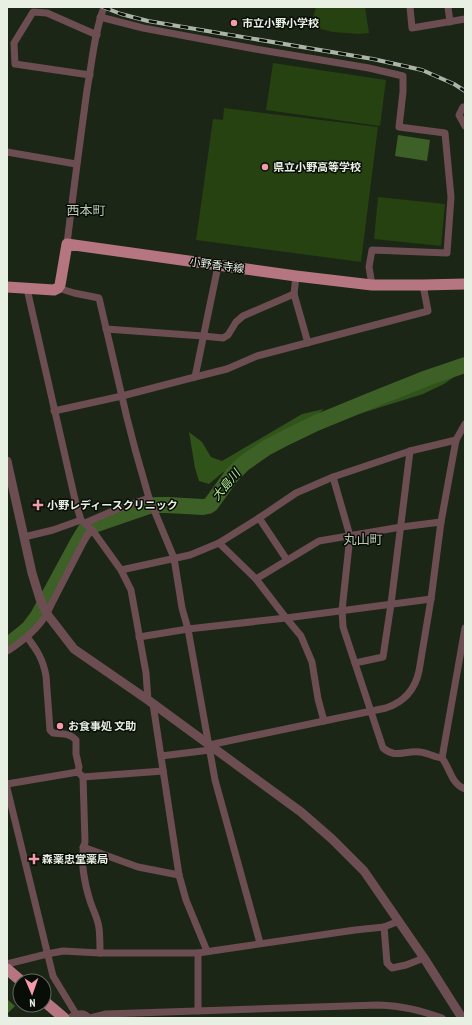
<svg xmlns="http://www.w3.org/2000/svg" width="472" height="1025" font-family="'PT Sans Narrow','Noto Sans JP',sans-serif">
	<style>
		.green { fill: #254210 }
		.forest { fill: #305319 }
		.water { fill: #3d6026 }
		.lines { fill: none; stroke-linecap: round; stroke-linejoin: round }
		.river { stroke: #3d6026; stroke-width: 16 }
		.minor { stroke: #6c4d52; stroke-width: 7 }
		.tertiary { stroke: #6c4d52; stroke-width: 9 }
		.primary { stroke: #b57682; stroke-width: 11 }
		.rail-casing { stroke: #abb4a7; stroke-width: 4 }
		.rail { stroke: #090d07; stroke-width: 2.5; stroke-dasharray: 8; stroke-linecap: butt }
		.poi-dot { fill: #f39aab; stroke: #090d07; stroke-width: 1.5 }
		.labels { text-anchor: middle; stroke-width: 3; stroke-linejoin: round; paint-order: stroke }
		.poi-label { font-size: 11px; font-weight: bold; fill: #e8f0e4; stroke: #090d07; text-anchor: start }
		.street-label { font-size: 11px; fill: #e8f0e4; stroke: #090d07 }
		.water-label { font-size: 12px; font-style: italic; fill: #b2e894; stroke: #090d07 }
		.quarter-label { font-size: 13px; fill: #bac8b3; stroke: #090d07 }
	</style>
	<rect width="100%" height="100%" fill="#1b2616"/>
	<!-- green -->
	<g class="green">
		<path d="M316 7H365L369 33 359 34 332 32 311 26Z"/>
		<path d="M273 63 386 80 380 126 266 110Z"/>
		<path d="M224 108 378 127 361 262 196 240 213 119 223 120Z"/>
		<path d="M378 197 445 204 441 246 374 239Z"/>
	</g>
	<!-- forest -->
	<g class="forest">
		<path d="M455 370 454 377 444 384 423 394 359 414C374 402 394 396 412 388 426 382 440 375 455 370Z"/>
		<path d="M324 409 313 419 275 437 222 473 209 484 199 481 195 468 189 432 202 442 211 457 222 461 302 414Z"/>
	</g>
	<!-- water -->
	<g class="water">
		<path d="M398 135 430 140 427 161 395 156Z"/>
		<path d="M7 1000H8L15 1006 7 1014 11 1018H7Z"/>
	</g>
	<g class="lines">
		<!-- river -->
		<path class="river" d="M7 646 22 634 29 628 38 616 78 542 86 529 94 525 149 506 157 505H167L203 507 208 506 211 504 232 475 243 464 266 448 287 437 316 423 372 400 427 378 465 365"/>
		<!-- minor -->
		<g class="minor">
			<path d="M410 7 412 28 465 19"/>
			<path d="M448 7 450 22"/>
			<path d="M100 17 143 28 261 50 369 68 403 76V92L399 127 445 133 451 197 447 253 372 250 369 267 372 285"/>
			<path d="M90 75 15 64 14 43 33 12 47 13 97 35"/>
			<path d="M465 107H463L459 115 465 126"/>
			<path d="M7 152 76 164"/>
			<path d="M67 244C73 193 80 142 87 90 92 63 94 34 104 7"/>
			<path d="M296 276 294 294 308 343"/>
			<path d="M58 288 74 293 99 298 127 418 135 449 149 498 174 558 182 608 188 629 215 780 260 943"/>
			<path d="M27 289 76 504 81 520 93 531 121 570 131 590 146 673 148 700"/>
			<path d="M106 329 203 336 223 338 228 335 236 322 243 316 294 294"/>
			<path d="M195 377 227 369 257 356 428 311 423 285"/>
			<path d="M54 411 122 396 195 377 218 266"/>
			<path d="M333 477 350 536 342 610 343 627 383 748C396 759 405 750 420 752 428 753 434 757 442 758 450 768 451 784 465 789"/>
			<path d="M259 518 287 560"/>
			<path d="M85 523 115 510 149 498"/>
			<path d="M24 537 53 530 81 520"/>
			<path d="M219 543 256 579 286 618 301 636 312 662 318 699 324 721"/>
			<path d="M121 570 190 555 219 543 259 518 296 493 333 477 410 451 456 440"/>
			<path d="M256 579 319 541 401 527 441 522"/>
			<path d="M27 637C37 650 43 659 46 676L50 730 53 733C62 734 70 733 76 740V754L79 767 78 772"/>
			<path d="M139 637 188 629 286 618 431 599"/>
			<path d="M7 651C25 640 43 625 51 605L87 535 93 531"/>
			<path d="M355 663 383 657 391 604 410 451"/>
			<path d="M153 704 179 875 186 900 207 951"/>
			<path d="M209 745 386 708C404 702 415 690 419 671L431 599 441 522 456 440 465 424"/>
			<path d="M161 756 210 750"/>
			<path d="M442 758 465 628"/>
			<path d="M83 777 163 771"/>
			<path d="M7 784 78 772 83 777 85 842C79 858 85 885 90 901 93 910 98 919 99 928 100 936 100 945 100 953"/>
			<path d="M7 788 53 976 76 1014"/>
			<path d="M83 847 138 867 179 875"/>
			<path d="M384 927 387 963 392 968 406 965 424 958"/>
			<path d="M198 953V1011"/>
			<path d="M7 964 47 954 63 951 100 953H198L355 930 384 927 399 921"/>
			<path d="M69 1018C76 1014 83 1011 89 1018"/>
			<path d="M90 1018 106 1014 378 1005C403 1006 419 1010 442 1018"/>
		</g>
		<!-- tertiary -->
		<path class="tertiary" d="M7 461 32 573 40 599 47 614 74 649 148 700 301 812 332 839 364 871 424 958 462 1018"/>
		<!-- primary -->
		<g class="primary">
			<path d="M7 287 54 290 58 288 60 285 67 244 296 276 372 285H423L465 284"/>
			<path d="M7 969 21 981"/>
			<path d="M44 1001 64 1018"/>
		</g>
		<defs>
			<path id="rail" d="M103 7 121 14 148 21 373 59 422 70 454 84 465 91"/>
		</defs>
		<!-- rail casing -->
		<use href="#rail" class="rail-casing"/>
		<!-- rail -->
		<use href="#rail" class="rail"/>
	</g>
	<!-- markers -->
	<g class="poi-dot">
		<circle cx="234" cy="23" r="4"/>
		<circle cx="265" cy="167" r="4"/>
		<path d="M36 499h4v4h4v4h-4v4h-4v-4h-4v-4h4z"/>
		<circle cx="60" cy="726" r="4"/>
		<path d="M32 853h4v4h4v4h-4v4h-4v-4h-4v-4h4z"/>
	</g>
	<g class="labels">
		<!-- poi labels -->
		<g class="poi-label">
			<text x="242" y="27">市立小野小学校</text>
			<text x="273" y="171">県立小野高等学校</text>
			<text x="47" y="509">小野レディースクリニック</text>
			<text x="68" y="730">お食事処 文助</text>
			<text x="42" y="863">森薬忠堂薬局</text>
		</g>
		<!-- street labels -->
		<g class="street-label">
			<text transform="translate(217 265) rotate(8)" y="4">小野香寺線</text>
		</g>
		<!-- water labels -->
		<g class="water-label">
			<text transform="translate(226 485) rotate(-50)" y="4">大島川</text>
		</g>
		<!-- quarter labels -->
		<g class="quarter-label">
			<text x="86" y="215">西本町</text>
			<text x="363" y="544">丸山町</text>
		</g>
	</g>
	<!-- border -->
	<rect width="472" height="1025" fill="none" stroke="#e8f0e4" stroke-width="16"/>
	<!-- north arrow -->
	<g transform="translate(32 993) rotate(178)"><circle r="19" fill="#090d07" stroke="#62685f"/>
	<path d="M0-3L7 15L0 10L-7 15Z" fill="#f39aab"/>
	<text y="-6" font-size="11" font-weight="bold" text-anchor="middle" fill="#e8f0e4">N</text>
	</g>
</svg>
